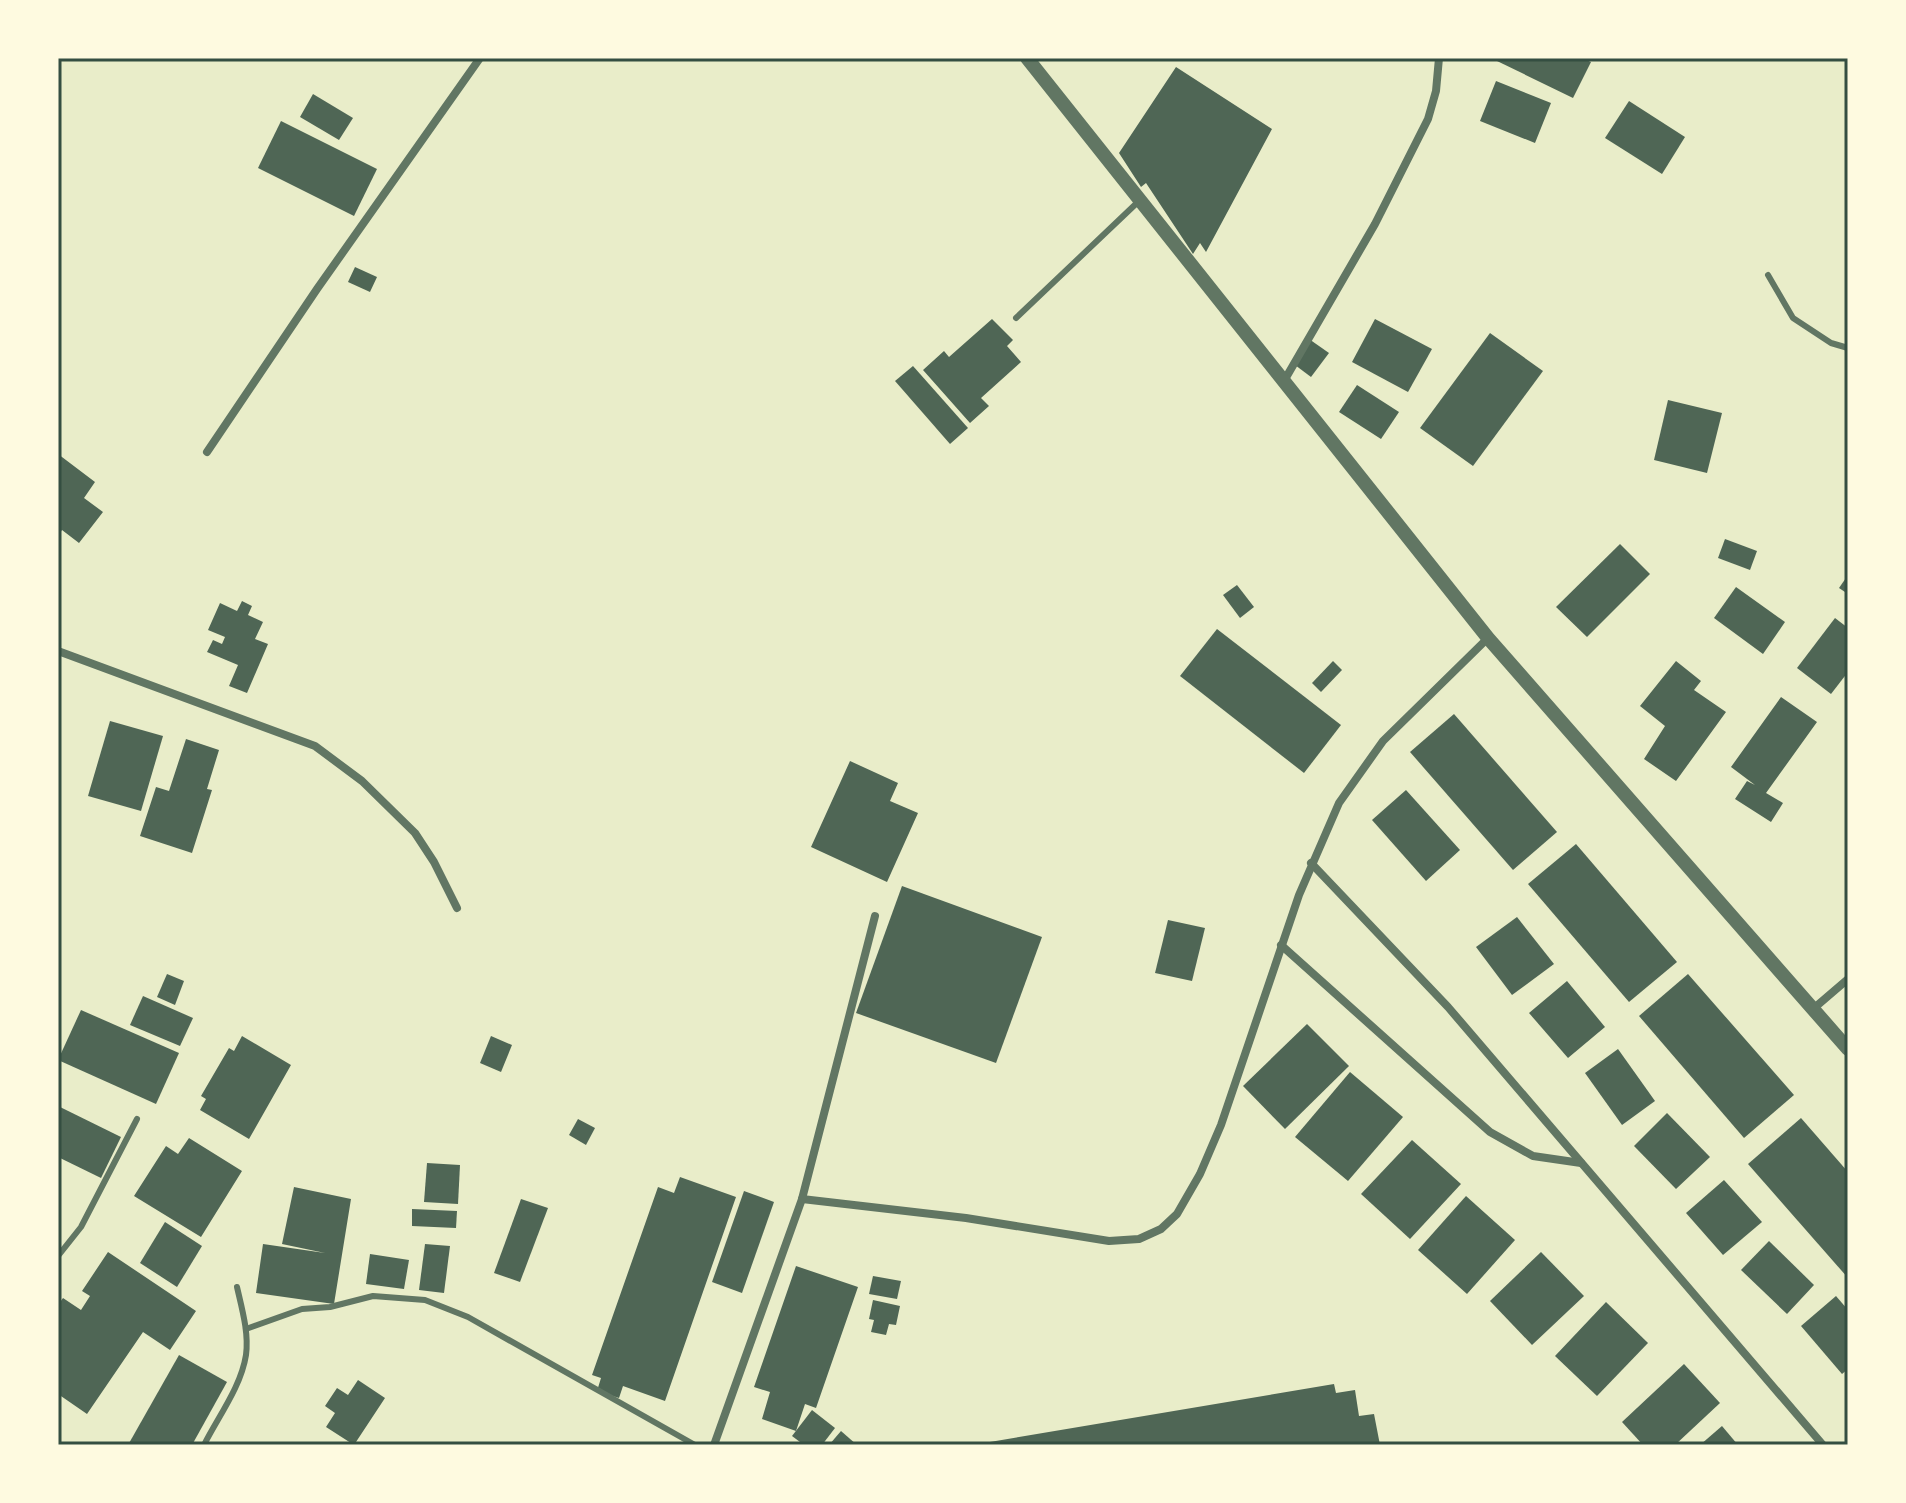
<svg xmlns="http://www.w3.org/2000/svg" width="1906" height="1503" font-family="Georgia,serif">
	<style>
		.building { fill: #4f6655 }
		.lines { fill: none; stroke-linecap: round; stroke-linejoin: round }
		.service { stroke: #617663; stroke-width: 6 }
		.minor { stroke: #617663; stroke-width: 8 }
		.tertiary { stroke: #617663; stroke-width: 14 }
		.neatline { fill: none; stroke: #344e41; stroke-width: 3 }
	</style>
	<rect width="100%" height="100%" fill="#e9edc9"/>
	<!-- building -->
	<g class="building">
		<path d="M1498 58H1582L1591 62 1573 98 1497 61Z"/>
		<path d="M1176 67 1272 129 1206 252 1200 243 1193 254 1146 183 1141 187 1119 153Z"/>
		<path d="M1496 81 1551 103 1535 143 1480 121Z"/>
		<path d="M313 94 353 118 339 140 300 117Z"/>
		<path d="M1629 101 1685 137 1662 174 1605 138Z"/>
		<path d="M281 121 377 169 354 216 258 168Z"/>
		<path d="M355 267 377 277 370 292 348 282Z"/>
		<path d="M992 319 1013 340 1007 346 1021 362 981 398 989 406 970 423 923 370 944 351 949 357Z"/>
		<path d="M1375 319 1432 349 1408 392 1352 362Z"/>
		<path d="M1490 333 1543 371 1473 466 1420 428Z"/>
		<path d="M1309 339 1329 353 1311 377 1291 362Z"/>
		<path d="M913 366 968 428 950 444 895 381Z"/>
		<path d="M1357 385 1399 412 1381 439 1339 412Z"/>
		<path d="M1668 400 1722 413 1707 473 1654 460Z"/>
		<path d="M58 454 95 482 84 498 103 512 79 543 62 530 58 536Z"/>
		<path d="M1725 539 1757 551 1750 570 1718 558Z"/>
		<path d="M1620 544 1650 574 1587 637 1556 607Z"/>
		<path d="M1848 575V594L1839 588Z"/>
		<path d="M1237 585 1254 607 1240 618 1223 595Z"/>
		<path d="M1736 587 1785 622 1763 654 1714 618Z"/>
		<path d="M242 601 252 606 248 615 263 622 255 639 268 644 247 693 229 686 238 665 207 652 213 640 222 644 225 637 208 630 220 603 237 611Z"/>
		<path d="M1835 618 1848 628V672L1831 694 1797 668Z"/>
		<path d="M1217 629 1341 725 1304 773 1180 676Z"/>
		<path d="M1333 661 1342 670 1321 692 1312 683Z"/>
		<path d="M1676 661 1701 681 1694 690 1726 712 1676 781 1644 759 1665 726 1640 706Z"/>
		<path d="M1781 697 1817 722 1766 793 1783 803 1771 822 1735 799 1747 781 1755 785 1731 767Z"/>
		<path d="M1454 714 1557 832 1513 870 1410 752Z"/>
		<path d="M110 721 163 736 141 811 88 796Z"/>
		<path d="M186 739 219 750 207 789 212 790 192 853 140 836 156 787 169 791Z"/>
		<path d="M850 761 898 783 890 801 918 813 887 882 811 847Z"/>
		<path d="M1406 790 1460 850 1426 881 1372 820Z"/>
		<path d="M1576 844 1677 962 1629 1002 1528 884Z"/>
		<path d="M902 886 1042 937 996 1063 856 1013Z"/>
		<path d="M1517 917 1554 964 1512 995 1476 947Z"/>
		<path d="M1168 920 1205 928 1192 981 1155 973Z"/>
		<path d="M167 974 184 981 175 1005 157 997Z"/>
		<path d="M1688 974 1794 1095 1744 1138 1639 1016Z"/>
		<path d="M1567 981 1605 1027 1568 1058 1529 1013Z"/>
		<path d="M143 996 193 1018 180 1046 130 1025Z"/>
		<path d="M81 1010 179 1053 156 1104 58 1060Z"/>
		<path d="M1307 1024 1349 1066 1285 1129 1243 1086Z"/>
		<path d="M242 1036 291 1065 249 1139 200 1110 206 1099 201 1096 229 1048 234 1051Z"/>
		<path d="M491 1036 512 1045 501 1072 480 1063Z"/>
		<path d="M1618 1049 1655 1101 1622 1125 1585 1073Z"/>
		<path d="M1350 1072 1403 1117 1348 1181 1295 1137Z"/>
		<path d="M58 1106 121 1137 101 1178 58 1157Z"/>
		<path d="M1667 1113 1710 1157 1676 1189 1634 1146Z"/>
		<path d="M1801 1118 1848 1172V1278L1748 1164Z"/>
		<path d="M578 1119 595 1128 586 1145 569 1135Z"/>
		<path d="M189 1138 242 1171 201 1237 134 1196 166 1146 178 1154Z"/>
		<path d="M1412 1140 1461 1184 1410 1239 1361 1194Z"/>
		<path d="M427 1163 460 1165 458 1204 424 1202Z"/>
		<path d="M680 1177 736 1197 665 1401 623 1386 619 1398 597 1391 601 1378 592 1375 658 1187 674 1193Z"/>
		<path d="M1724 1180 1762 1222 1723 1255 1686 1213Z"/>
		<path d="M294 1187 351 1199 334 1304 256 1293 263 1244 325 1253 282 1244Z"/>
		<path d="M744 1191 774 1202 742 1293 712 1282Z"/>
		<path d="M1466 1196 1515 1240 1467 1294 1418 1250Z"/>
		<path d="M521 1199 548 1208 520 1282 494 1273Z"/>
		<path d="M412 1209 457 1211 456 1228 412 1226Z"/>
		<path d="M165 1222 202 1246 177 1287 140 1263Z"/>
		<path d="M1769 1241 1814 1285 1787 1314 1741 1270Z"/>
		<path d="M425 1244 450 1246 444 1293 419 1290Z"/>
		<path d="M108 1252 196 1311 170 1350 143 1332 87 1414 58 1394V1305L63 1298 81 1310 90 1296 82 1291Z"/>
		<path d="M1541 1252 1584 1296 1532 1345 1490 1301Z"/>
		<path d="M370 1254 409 1260 404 1289 366 1284Z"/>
		<path d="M796 1266 858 1287 816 1408 805 1404 796 1431 762 1419 770 1392 754 1387Z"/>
		<path d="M873 1276 901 1281 897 1299 869 1294Z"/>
		<path d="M1836 1296 1848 1310V1369L1842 1374 1801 1326Z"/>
		<path d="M873 1300 900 1306 896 1325 889 1324 886 1335 871 1332 874 1320 869 1319Z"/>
		<path d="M1606 1302 1648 1343 1597 1396 1555 1356Z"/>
		<path d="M179 1355 227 1382 192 1445H128Z"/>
		<path d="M1684 1364 1720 1403 1675 1445H1643L1622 1422Z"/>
		<path d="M358 1380 385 1398 354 1445 326 1427 335 1413 325 1406 337 1388 348 1395Z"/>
		<path d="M1334 1384 1336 1393 1355 1390 1359 1416 1374 1414 1380 1445H972Z"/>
		<path d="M812 1410 835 1428 822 1445H804L792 1436Z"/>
		<path d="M1722 1426 1738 1445H1700Z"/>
		<path d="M841 1431 857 1445H829Z"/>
	</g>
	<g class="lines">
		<!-- service -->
		<g class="service">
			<path d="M1768 275 1793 318 1831 343 1848 348"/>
			<path d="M1016 318 1140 200"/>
			<path d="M58 1256 81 1227 137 1119"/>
			<path d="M246 1329 302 1309 330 1307 373 1296 425 1300 468 1317 695 1445"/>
			<path d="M204 1445C218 1417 241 1387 246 1355 249 1333 242 1309 237 1287"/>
		</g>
		<!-- minor -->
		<g class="minor">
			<path d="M1284 381 1375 224 1428 119 1436 91 1439 58"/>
			<path d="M207 452 317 289 480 58"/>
			<path d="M58 651 315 746 362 781 415 833 434 862 457 908"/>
			<path d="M1311 863 1448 1007 1823 1445"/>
			<path d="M1281 945 1490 1132 1533 1156 1581 1163"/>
			<path d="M1813 1009 1848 979"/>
			<path d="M802 1199 966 1218 1109 1241 1139 1239 1161 1229 1177 1214 1200 1174 1221 1125 1299 895 1339 803 1383 741 1488 638"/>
			<path d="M714 1445 802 1199 875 916"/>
		</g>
		<!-- tertiary -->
		<path class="tertiary" d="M1027 58 1488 638 1848 1049"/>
	</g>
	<!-- border -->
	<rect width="1906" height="1503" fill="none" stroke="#fefae0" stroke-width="120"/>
	<rect x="60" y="60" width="1786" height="1383" class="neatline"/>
</svg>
